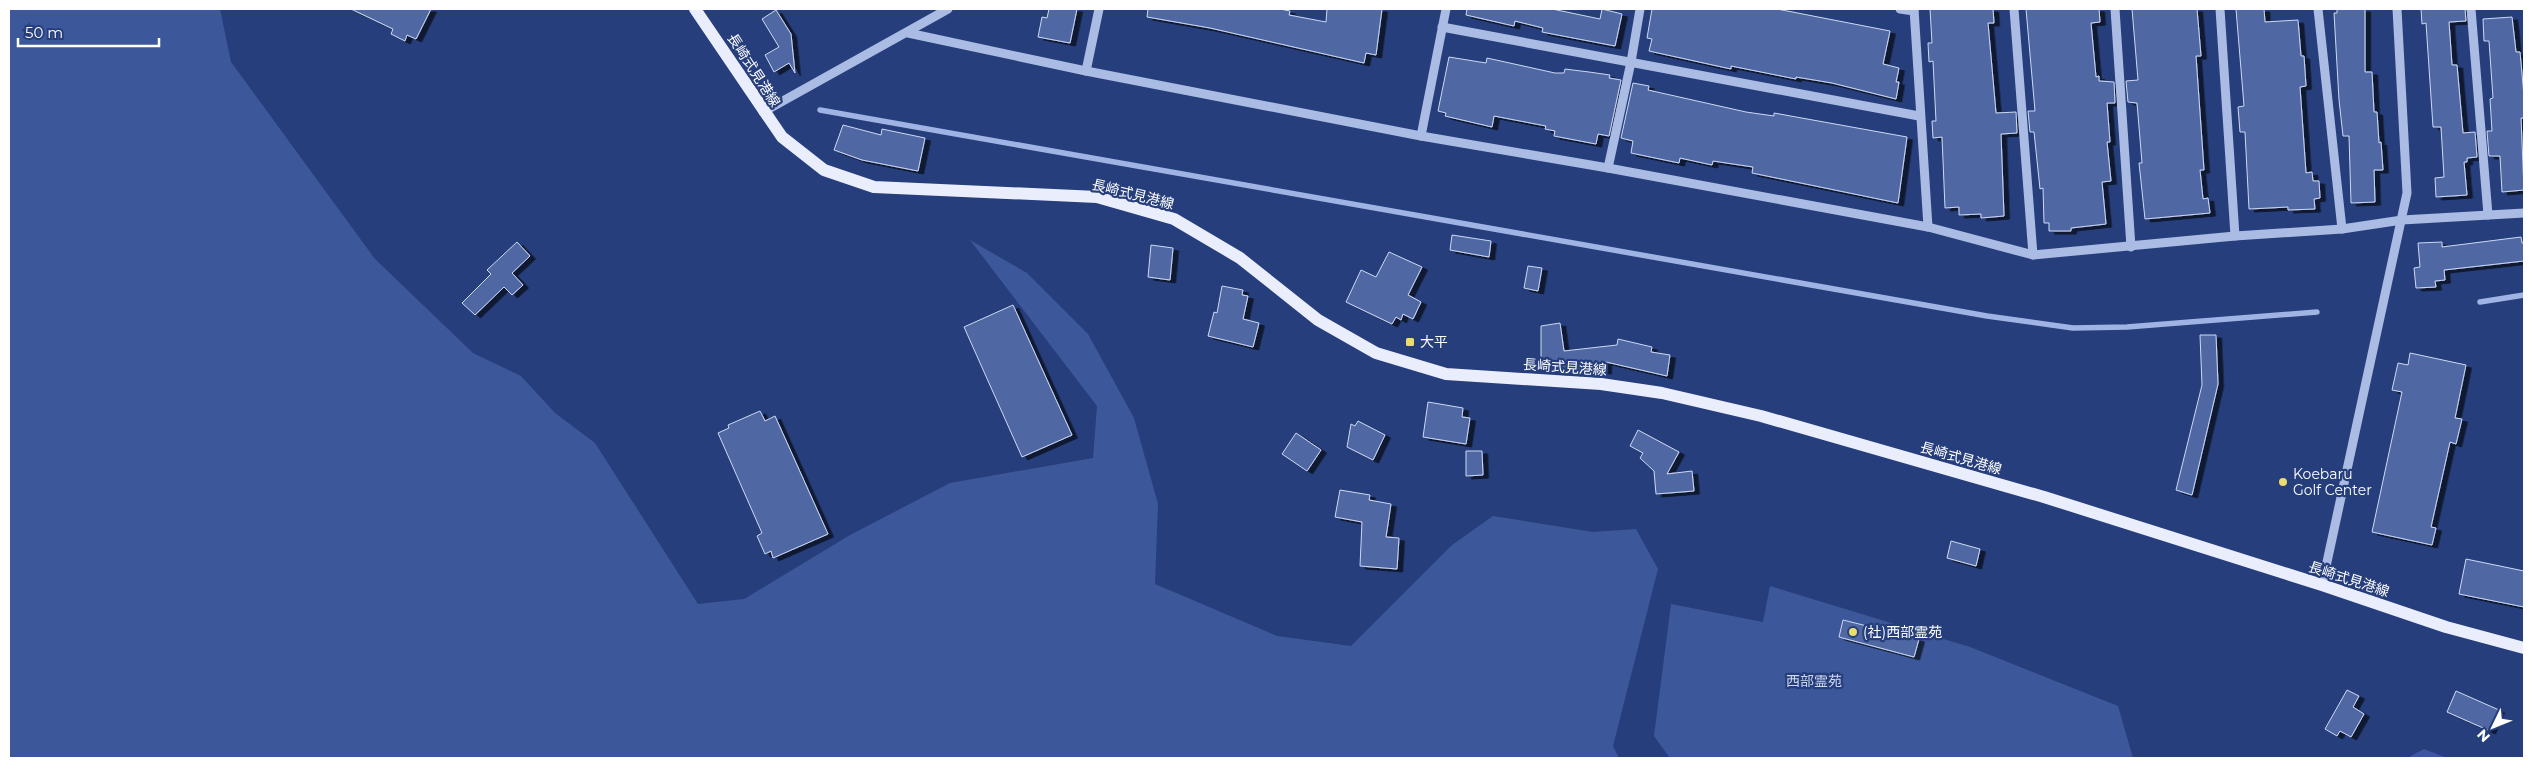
<svg xmlns="http://www.w3.org/2000/svg" width="2533" height="767" font-family="Montserrat,'Noto Sans JP',sans-serif">
	<style>
		.green { fill: #3d589a }
		.lines { fill: none; stroke-linecap: round; stroke-linejoin: round }
		.stream { stroke: #9fb4e5; stroke-width: 5.5 }
		.building { fill: #4f68a4; stroke: #cdd8f3; filter: url(#shadow) }
		.minor { stroke: #aabbe4; stroke-width: 9 }
		.major { stroke: #eaeefc; stroke-width: 12 }
		.poi-dot { fill: #ecdc70; stroke: #263e7b; stroke-width: 2 }
		.labels { text-anchor: middle; stroke-width: 4.5; stroke-linejoin: round; paint-order: stroke }
		.street-label { font-size: 14px; fill: #fff; stroke: #263e7b }
		.poi-label { font-size: 14px; fill: #fff; stroke: #263e7b; text-anchor: start }
		.park-label { font-size: 14px; fill: #cdd8f3; stroke: #263e7b }
	</style>
	<defs>
		<filter id="shadow"><feDropShadow dx="5.5" dy="3" stdDeviation="0" flood-color="#0009"/></filter>
	</defs>
	<rect width="100%" height="100%" fill="#263e7b"/>
	<!-- green -->
	<g class="green">
		<path d="M9 9H220L231 62 375 259 473 353 521 376 555 413 595 443 698 604 744 599 850 535 950 483 1093 458 1097 406 970 240 1027 273 1088 334 1134 418 1158 504 1155 584 1277 636 1351 646 1452 545 1493 516 1593 532 1636 529 1658 569 1613 746 1619 758H9Z"/>
		<path d="M1770 586 1970 647 2118 706 2133 758H1670L1654 736 1671 604 1763 622Z"/>
		<path d="M2424 749 2447 758H2407Z"/>
	</g>
	<g class="lines">
		<!-- stream -->
		<g class="stream">
			<path d="M820 110 1987 316 2073 328 2127 327 2317 312"/>
			<path d="M2480 302 2524 295"/>
		</g>
	</g>
	<!-- building -->
	<g class="building">
		<path d="M351 9H431L416 39 407 35 405 41 391 34 393 29Z"/>
		<path d="M1049 9H1077L1070 43 1038 37 1042 17 1047 18Z"/>
		<path d="M1148 9H1280L1290 11 1289 15 1326 22 1327 9H1382L1376 55 1366 53 1364 63 1210 28 1147 17Z"/>
		<path d="M1467 9H1552L1600 19 1602 9 1622 14 1615 46 1542 32 1543 28 1515 21 1514 26 1466 15Z"/>
		<path d="M1652 9H1777L1890 31 1883 64 1899 68 1896 82H1899L1896 99 1832 83 1796 77V79L1731 66V69L1649 51 1652 39 1647 38Z"/>
		<path d="M1930 9H1993L1994 23H1988L1996 113 2016 112 2017 133 2001 134 2004 216 1981 218V214L1959 215V207L1945 208 1942 137 1933 138 1932 121H1936L1933 61 1929 62 1928 43H1932Z"/>
		<path d="M2026 9H2099L2100 22 2091 23 2096 77 2099 76V81L2114 82 2115 103H2107L2110 142H2107L2111 181 2102 182 2106 224 2071 228V231H2049V223H2044L2043 188 2040 189 2034 132H2030L2028 111H2035Z"/>
		<path d="M2132 9H2197L2201 56H2196L2204 170H2200L2203 199 2208 198 2210 213 2145 219 2139 163H2142L2137 103 2128 102 2126 81 2138 80Z"/>
		<path d="M2236 9H2264L2265 22 2298 20 2301 56H2304L2306 86 2300 87 2306 173 2312 172 2313 181H2319L2320 198 2314 199 2315 209 2288 210V207L2249 209 2245 132H2240L2238 107 2244 106Z"/>
		<path d="M2337 9H2365V72H2372L2374 112H2377L2379 143 2381 142 2383 170H2374L2375 202 2351 203 2349 136H2343L2339 100 2334 13H2337Z"/>
		<path d="M2421 9H2465L2466 21 2449 22 2452 65H2457L2463 133 2475 132 2477 157 2467 158V162H2464L2467 195 2436 197 2435 178 2444 177 2441 127H2433L2426 23 2422 24Z"/>
		<path d="M776 10 791 34 795 73 789 63 774 72 765 55 779 47 762 19Z"/>
		<path d="M2512 17 2516 52H2520L2524 96V118H2521L2524 190 2502 192 2500 156H2489L2487 131H2492L2490 99 2493 98 2489 41H2484L2483 19Z"/>
		<path d="M1449 57 1486 63 1487 58 1555 73H1564L1565 69 1589 72 1610 75 1609 78 1621 80 1609 136 1598 134 1596 144 1554 136 1555 131 1545 129 1546 126 1494 116 1492 127 1445 116 1446 113 1438 111Z"/>
		<path d="M1633 83 1649 86 1648 90 1746 112 1774 116V113L1907 137 1898 203 1752 173 1753 167 1713 161 1712 165 1680 158 1679 163 1631 153 1633 141 1621 138Z"/>
		<path d="M843 125 881 135 882 129 925 138 918 171 862 160 834 150Z"/>
		<path d="M1452 235 1491 241 1489 257 1450 250Z"/>
		<path d="M2521 237 2522 243H2524V261L2444 270 2445 280 2435 281 2436 287 2416 288 2414 268 2420 267 2418 243 2442 242V247Z"/>
		<path d="M517 242 530 256 512 273 523 285 512 295 504 287 475 315 462 303 491 274 487 270Z"/>
		<path d="M1151 245 1173 248 1170 280 1148 277Z"/>
		<path d="M1389 252 1422 267 1408 295 1421 302 1413 319 1403 314 1401 320 1396 317 1392 324 1346 302 1361 270 1376 277Z"/>
		<path d="M1528 266 1542 268 1538 291 1524 288Z"/>
		<path d="M1222 286 1243 290 1242 295 1248 296 1243 319 1259 323 1253 347 1208 336 1214 312 1217 313Z"/>
		<path d="M1013 305 1072 435 1022 457 964 327Z"/>
		<path d="M1560 323 1564 351 1617 345 1618 339 1652 347 1651 352 1670 355 1667 376 1606 362V371L1541 367V326Z"/>
		<path d="M2200 335H2216L2218 384 2192 495 2176 490 2202 385Z"/>
		<path d="M2410 353 2466 365 2455 418 2462 419 2456 444 2450 442 2431 527 2436 528 2432 545 2372 532 2402 392 2392 390 2398 363 2408 365Z"/>
		<path d="M1428 402 1463 408 1462 417 1470 418 1466 444 1423 437Z"/>
		<path d="M760 411 765 421 775 416 828 534 773 558 771 551 765 554 757 536 762 533 718 433 729 428 728 425Z"/>
		<path d="M1358 421 1385 435 1373 460 1347 447 1351 424 1355 426Z"/>
		<path d="M1638 430 1679 452 1667 474 1692 471 1694 491 1656 494 1654 471 1640 458 1643 453 1630 446Z"/>
		<path d="M1296 433 1321 450 1307 471 1282 454Z"/>
		<path d="M1466 451H1482L1483 475 1466 476Z"/>
		<path d="M1340 490 1370 495 1369 500 1391 504 1386 537 1399 538 1397 569 1360 566 1362 522 1335 517Z"/>
		<path d="M1951 541 1980 549 1976 566 1947 558Z"/>
		<path d="M2466 559 2524 571V607L2459 594Z"/>
		<path d="M1843 620 1919 639 1914 657 1839 637Z"/>
		<path d="M2347 690 2359 696 2353 707 2364 714 2351 737 2340 731 2337 736 2325 729Z"/>
		<path d="M2456 691 2499 710 2490 731 2447 712Z"/>
	</g>
	<g class="lines">
		<!-- minor -->
		<g class="minor">
			<path d="M1900 9 1914 11"/>
			<path d="M1914 9 1928 227"/>
			<path d="M2014 9 2033 255"/>
			<path d="M2115 9 2131 247"/>
			<path d="M2220 9 2235 236"/>
			<path d="M2318 9 2342 229"/>
			<path d="M2471 9 2488 215"/>
			<path d="M1442 27 1919 116"/>
			<path d="M908 33 1086 71 1421 136 1608 168 1928 227 2033 255 2235 236 2342 229 2402 220 2524 213"/>
			<path d="M1086 71 1099 9"/>
			<path d="M763 112 948 9"/>
			<path d="M1421 136 1446 9"/>
			<path d="M1608 168 1631 62 1640 9"/>
			<path d="M2322 585 2407 193 2397 9"/>
		</g>
		<!-- major -->
		<path class="major" d="M695 9 782 137 824 170 874 187 1097 197 1174 219 1240 258 1318 320 1376 353 1446 374 1601 384 1662 393 1761 416 2044 497 2322 585 2446 627 2524 648"/>
	</g>
	<!-- markers -->
	<g class="poi-dot">
		<rect x="1405" y="337" width="10" height="10" rx="2.5"/>
		<circle cx="2283" cy="482" r="5"/>
		<circle cx="1853" cy="632" r="5"/>
	</g>
	<g class="labels">
		<!-- street labels -->
		<g class="street-label">
			<text transform="translate(754 70) rotate(57)" y="5">長崎式見港線</text>
			<text transform="translate(1133 194) rotate(14)" y="5">長崎式見港線</text>
			<text transform="translate(1565 367) rotate(4)" y="5">長崎式見港線</text>
			<text transform="translate(1961 458) rotate(16)" y="5">長崎式見港線</text>
			<text transform="translate(2349 579) rotate(18)" y="5">長崎式見港線</text>
		</g>
		<!-- poi labels -->
		<g class="poi-label">
			<text x="1420" y="347">大平</text>
			<text x="2293" y="479">Koebaru<tspan x="2293" dy="16">Golf Center</tspan></text>
			<text x="1863" y="637">(社)西部霊苑</text>
		</g>
		<!-- park labels -->
		<g class="park-label">
			<text x="1814" y="686">西部霊苑</text>
		</g>
	</g>
	<!-- border -->
	<rect width="2533" height="767" fill="none" stroke="#ffffff" stroke-width="20"/>
	<!-- north arrow -->
	<g transform="translate(2493 727) rotate(227)" stroke="#263e7b" stroke-width="4" paint-order="stroke">
	<path d="M0-4L9 19L0 12L-9 19Z" fill="#ffffff"/>
	<text y="-8" font-size="14" font-weight="bold" text-anchor="middle" fill="#ffffff">N</text>
	</g>
	<!-- scale -->
	<path d="M18 38v8h141v-8" fill="none" stroke="#ffffff" stroke-width="2.5"/>
	<text x="25" y="38" font-size="15" fill="#ffffff" stroke="#263e7b" stroke-width="4" paint-order="stroke">50 m</text>
</svg>
